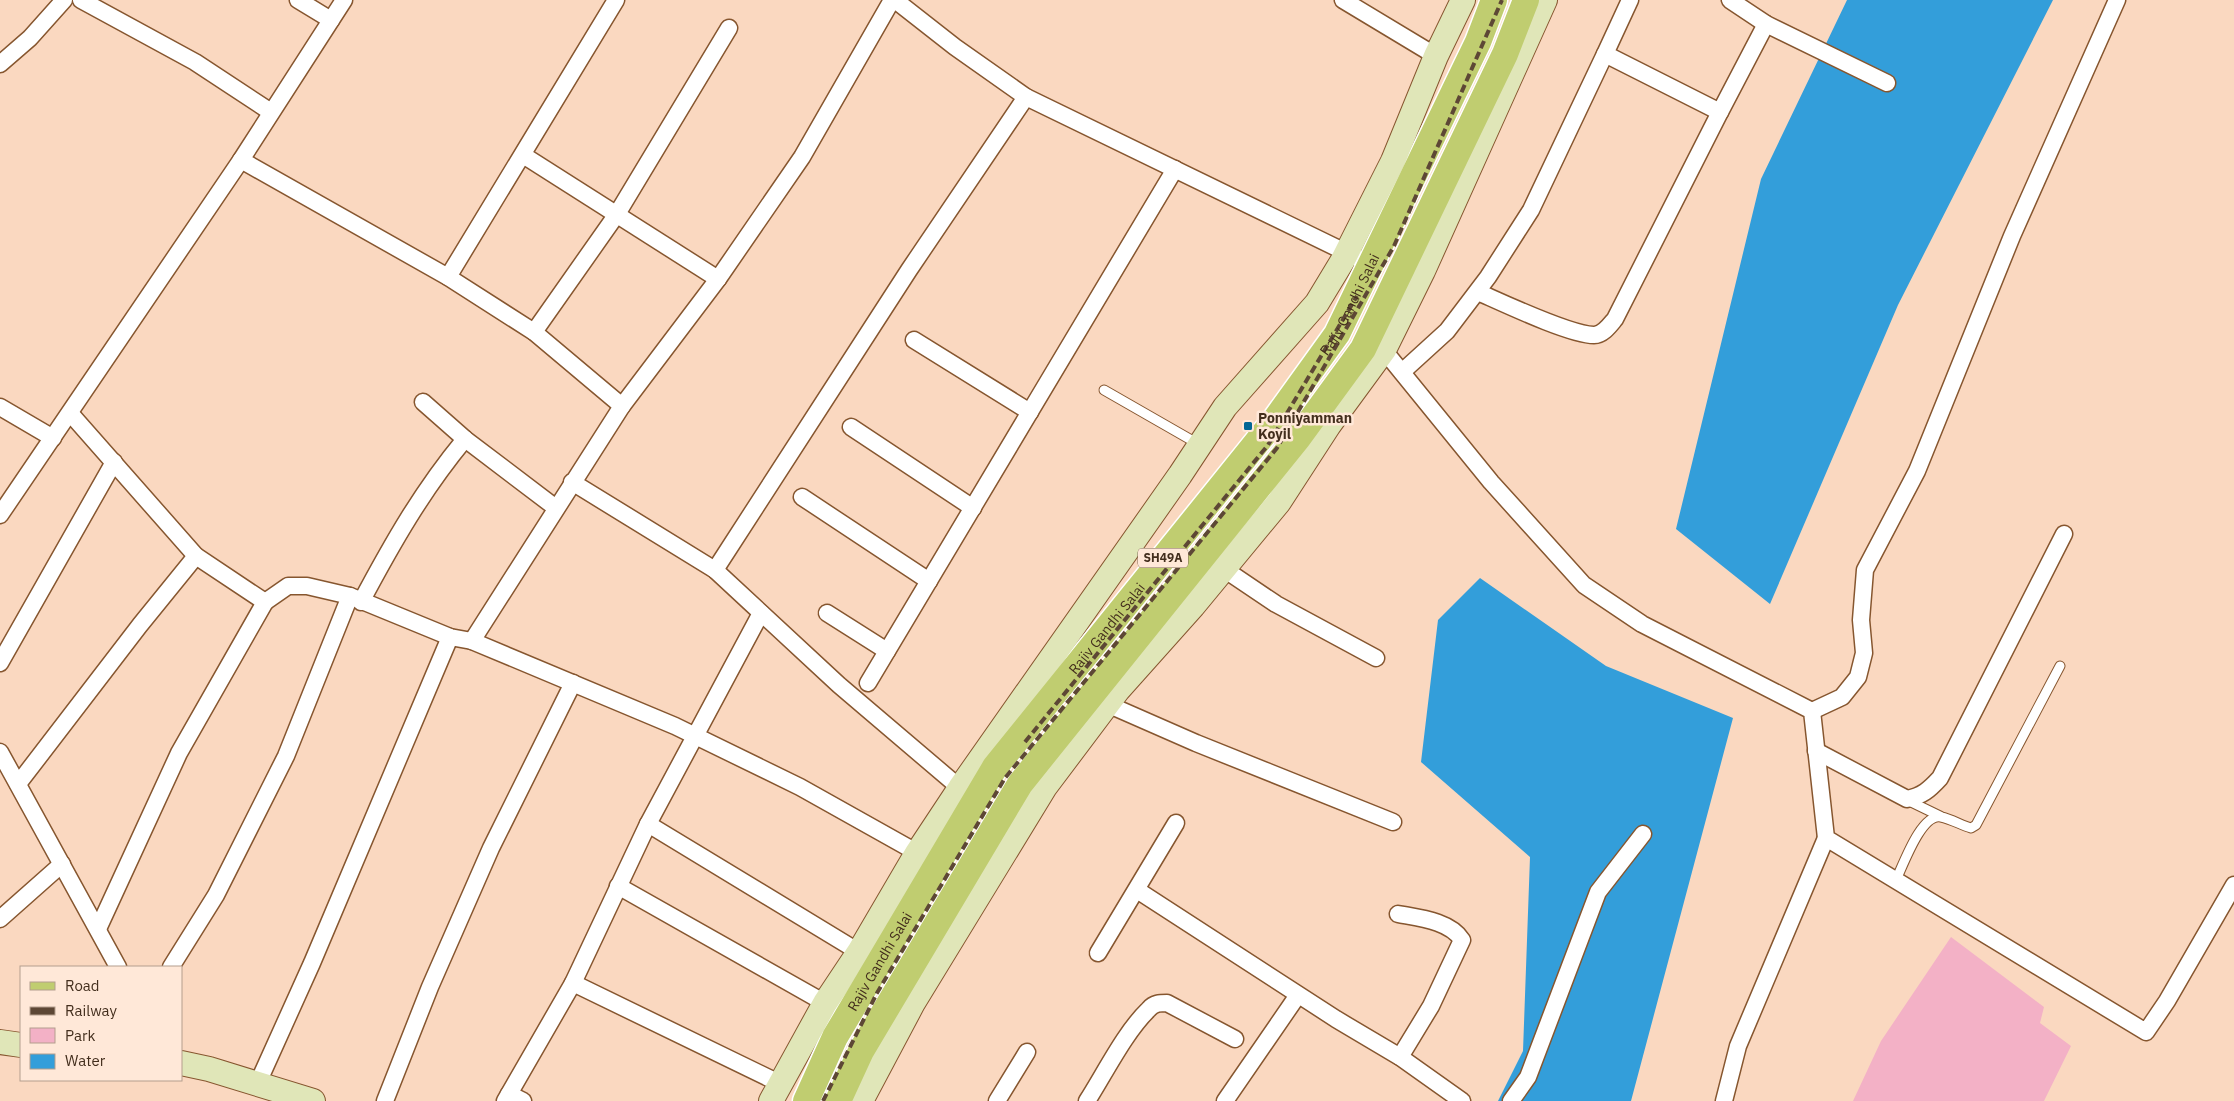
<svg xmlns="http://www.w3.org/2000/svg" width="2234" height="1101" font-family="'IBM Plex Sans',sans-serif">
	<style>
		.green { fill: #f3b1c6 }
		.water { fill: #339eda }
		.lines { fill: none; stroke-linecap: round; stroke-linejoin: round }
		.lane-casing { stroke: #86562f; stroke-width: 11 }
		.street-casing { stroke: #86562f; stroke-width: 19 }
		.secondary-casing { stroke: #86562f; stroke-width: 26 }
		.primary-casing { stroke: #fff; stroke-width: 29 }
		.lane { stroke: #fff; stroke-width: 9 }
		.street { stroke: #fff; stroke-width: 16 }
		.secondary { stroke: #e0e6b8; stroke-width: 24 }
		.primary { stroke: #c0cd70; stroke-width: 26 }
		.rail { stroke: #5d4735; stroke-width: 4; stroke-dasharray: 8 4; stroke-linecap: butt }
		.poi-dot { fill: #026796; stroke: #ffe8d8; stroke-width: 2 }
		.labels { text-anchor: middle; stroke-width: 5; stroke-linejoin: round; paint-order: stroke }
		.shield { fill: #ffe8d8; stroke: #7b6655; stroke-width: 1 }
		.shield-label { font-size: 12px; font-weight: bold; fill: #432e1d }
		.street-label { font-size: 14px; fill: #432e1d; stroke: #ffe8d8 }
		.poi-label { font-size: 14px; font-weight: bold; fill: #432e1d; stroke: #ffe8d8; text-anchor: start }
	</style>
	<rect width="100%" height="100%" fill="#fad8c0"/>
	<!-- green -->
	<path class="green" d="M1951 937 2044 1007 2040 1023 2071 1046 2044 1101H1853L1881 1041Z"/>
	<!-- water -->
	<g class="water">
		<path d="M1847 0H2053L1898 305 1770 604 1676 529 1761 179Z"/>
		<path d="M1480 578 1606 666 1733 718 1631 1101H1498L1523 1051 1530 857 1421 762 1438 620Z"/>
	</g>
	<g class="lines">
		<defs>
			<g id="lane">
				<path d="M1104 390 1200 445"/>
				<path d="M1907 800 1940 816"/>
				<path d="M1895 882C1903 866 1921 813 1941 817 1951 819 1961 825 1971 828L1976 825 2060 666"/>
			</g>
			<g id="street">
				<path d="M81 0 195 62 271 112"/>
				<path d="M298 0 331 20"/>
				<path d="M895 0 955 47 1026 97 1370 264"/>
				<path d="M1343 0 1436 56"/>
				<path d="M1630 0 1605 54 1720 112 1766 24"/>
				<path d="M1730 0 1766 24 1887 83"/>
				<path d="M0 64 30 38 64 0"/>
				<path d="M523 155 718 279"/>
				<path d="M241 160 448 277 534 332 622 406"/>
				<path d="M448 277 616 0"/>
				<path d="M1478 292C1503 303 1570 335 1594 335 1603 335 1610 325 1615 319L1720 112"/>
				<path d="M534 332 617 214 729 28"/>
				<path d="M914 340 1030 412"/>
				<path d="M1378 343 1491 482 1584 585 1642 624 1812 711 1826 838 2146 1032 2167 1001 2234 885"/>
				<path d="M1402 372 1447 331 1488 277 1531 210 1605 54"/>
				<path d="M423 402 465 439 556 508"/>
				<path d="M0 407 53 438"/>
				<path d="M70 413 196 556 265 602 288 586H307L350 596 450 637 472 641 675 726 800 787 925 857"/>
				<path d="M851 427 973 508"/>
				<path d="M572 482 715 570 839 685 960 788"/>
				<path d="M802 497 929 581"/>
				<path d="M0 515 241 160 344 0"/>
				<path d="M1224 569 1276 604 1376 658"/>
				<path d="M715 570 909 270 1026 97"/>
				<path d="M361 602C393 542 422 491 465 439"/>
				<path d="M827 613 887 651"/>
				<path d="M472 641 622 406 718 279 802 157 892 0"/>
				<path d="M0 663 114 462"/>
				<path d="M868 683 1175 169"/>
				<path d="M1107 704 1196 743 1393 822"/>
				<path d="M1812 711 1842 697 1858 677 1864 653 1861 620 1865 570 1917 471 2012 236 2117 0"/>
				<path d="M1816 751 1907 799C1922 796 1929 790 1940 778L2064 534"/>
				<path d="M0 752 118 967"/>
				<path d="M18 784 140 625 196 556"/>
				<path d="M648 824 859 952"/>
				<path d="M618 886 825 1003"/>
				<path d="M1137 890 1336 1019 1400 1057 1462 1101"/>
				<path d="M1398 914C1419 918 1450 921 1462 940L1431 1006 1400 1057"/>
				<path d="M0 919 62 864"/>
				<path d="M98 929 179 753 265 602"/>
				<path d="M1098 953 1176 823"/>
				<path d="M171 967 216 895 286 756 350 596"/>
				<path d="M573 983 779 1083"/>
				<path d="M257 1085 312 963 450 637"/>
				<path d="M509 1094 523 1101"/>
				<path d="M385 1101 430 987 491 848 573 683"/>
				<path d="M505 1101 573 983 648 824 761 613"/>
				<path d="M997 1101 1027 1052"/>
				<path d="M1087 1101C1105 1073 1125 1032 1149 1009 1154 1003 1160 1003 1167 1003L1235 1039"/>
				<path d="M1225 1101 1298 995"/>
				<path d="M1511 1101 1528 1077 1598 892 1643 834"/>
				<path d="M1724 1101 1738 1046 1826 838"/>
			</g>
			<g id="secondary">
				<path d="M0 1042 21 1045"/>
				<path d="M181 1063 209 1069 313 1101"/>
				<path d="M771 1101 825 1003 859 952 917 853 960 788 1180 475 1225 407 1317 303 1343 260 1393 161 1436 56 1463 0"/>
				<path d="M861 1101 913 1003 1045 787 1118 690 1193 606 1279 502 1329 425 1384 350 1423 271 1545 0"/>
			</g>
			<g id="primary">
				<path id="s1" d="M806 1101 835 1037 995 767 1275 420 1337 334 1478 42 1494 0"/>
				<path d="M838 1101 861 1051 1020 784 1298 438 1363 349 1505 54 1526 0"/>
			</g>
		</defs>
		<!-- lane casing -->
		<use href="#lane" class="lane-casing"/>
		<!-- street casing -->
		<use href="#street" class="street-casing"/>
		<!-- secondary casing -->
		<use href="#secondary" class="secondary-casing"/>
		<!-- primary casing -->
		<use href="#primary" class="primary-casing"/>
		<!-- lane -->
		<use href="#lane" class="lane"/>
		<!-- street -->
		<use href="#street" class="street"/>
		<!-- secondary -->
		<use href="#secondary" class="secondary"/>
		<!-- primary -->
		<use href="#primary" class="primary"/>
		<!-- rail -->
		<g class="rail">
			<path d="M1025 742 1268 445 1357 296"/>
			<path d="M823 1101 877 993 1005 778 1277 448 1394 246 1502 0"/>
		</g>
	</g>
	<!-- markers -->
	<rect class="poi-dot" x="1243" y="421" width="10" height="10" rx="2.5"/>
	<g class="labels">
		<!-- shield labels -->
		<rect class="shield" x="1138" y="548.5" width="50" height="19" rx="4"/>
		<g class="shield-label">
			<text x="1163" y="562">SH49A</text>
		</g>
		<!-- street labels -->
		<g class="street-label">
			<text dy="5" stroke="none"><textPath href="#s1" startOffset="968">Rajiv Gandhi Salai</textPath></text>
			<text dy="5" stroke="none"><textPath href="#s1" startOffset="562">Rajiv Gandhi Salai</textPath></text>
			<text dy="5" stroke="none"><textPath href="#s1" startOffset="158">Rajiv Gandhi Salai</textPath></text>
		</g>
		<!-- poi labels -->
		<g class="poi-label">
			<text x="1258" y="423">Ponniyamman<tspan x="1258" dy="16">Koyil</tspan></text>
		</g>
	</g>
	<!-- legend -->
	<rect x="20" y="966" width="162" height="115" fill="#ffe8d8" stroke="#b49e8d"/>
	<rect x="30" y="982" width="25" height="8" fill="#c0cd70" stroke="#b49e8d"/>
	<text x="65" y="991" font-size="15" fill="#432e1d">Road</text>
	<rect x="30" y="1007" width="25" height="8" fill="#5d4735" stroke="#b49e8d"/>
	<text x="65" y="1016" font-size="15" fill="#432e1d">Railway</text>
	<rect x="30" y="1028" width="25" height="15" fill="#f3b1c6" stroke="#b49e8d"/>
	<text x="65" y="1041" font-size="15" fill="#432e1d">Park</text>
	<rect x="30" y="1054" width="25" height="15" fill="#339eda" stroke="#b49e8d"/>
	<text x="65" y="1066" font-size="15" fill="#432e1d">Water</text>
</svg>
